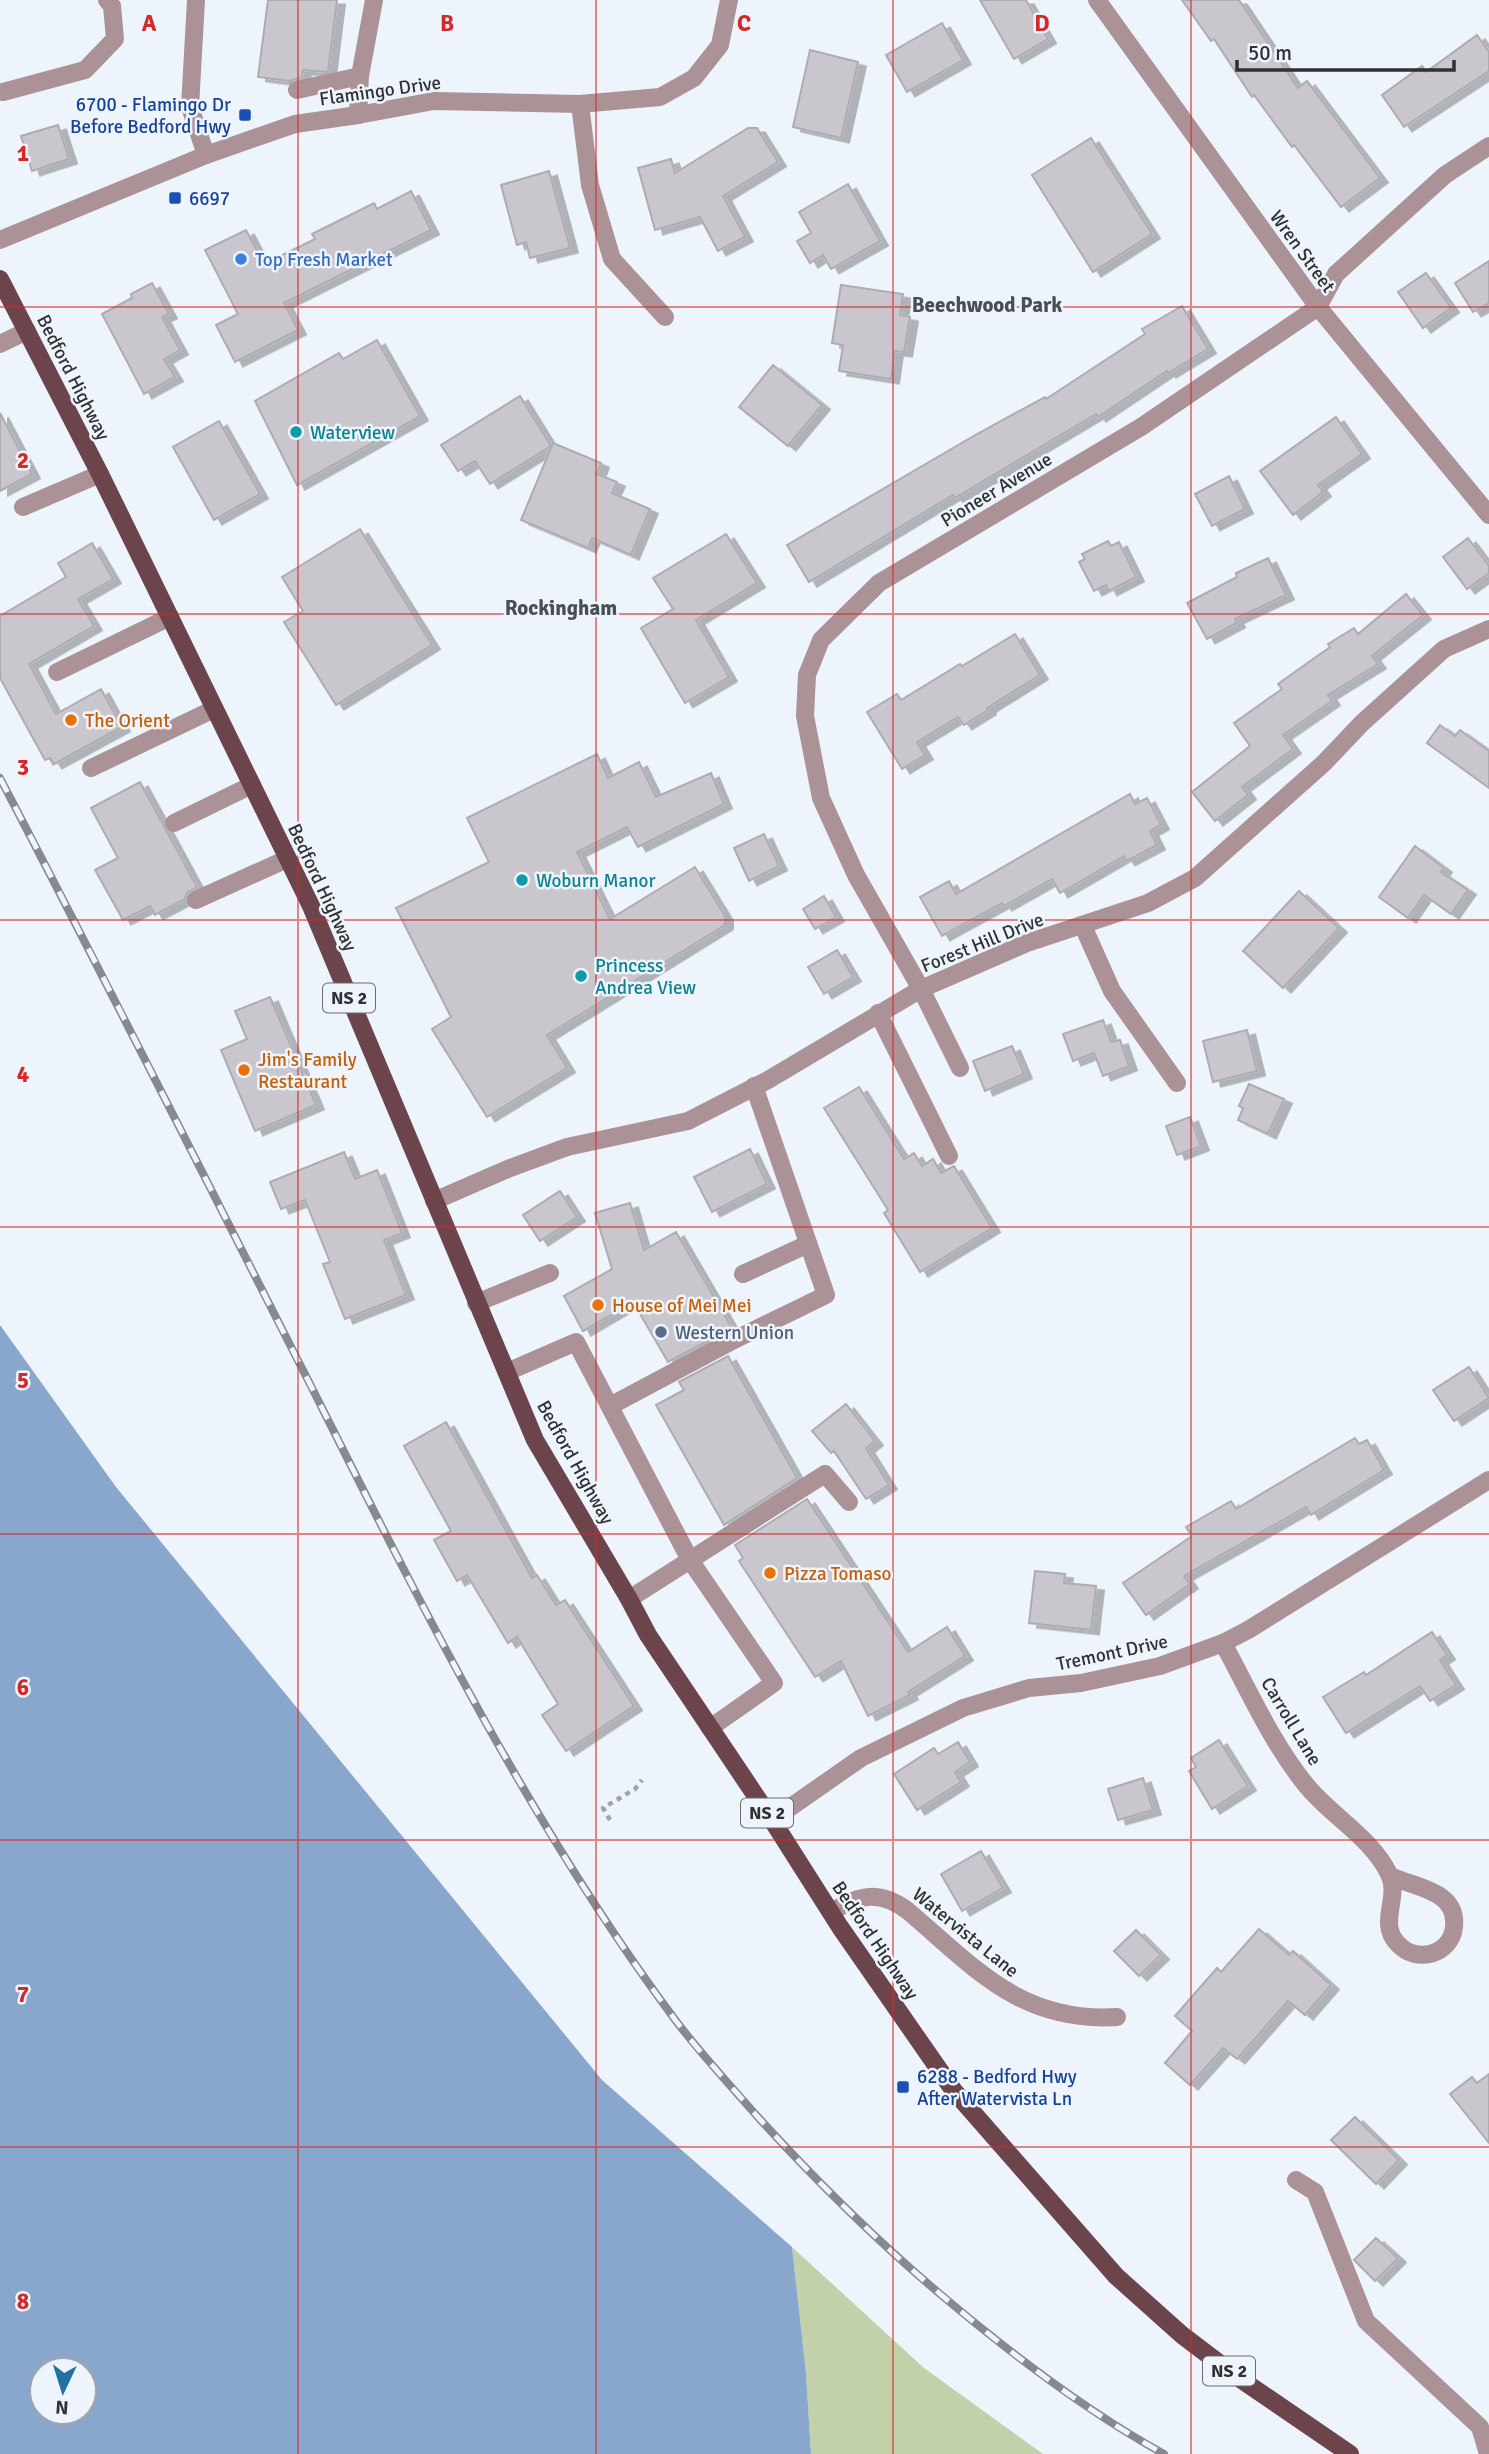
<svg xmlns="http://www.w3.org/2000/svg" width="1489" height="2454" font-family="Signika,sans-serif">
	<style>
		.green { fill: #c2d1a9 }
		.water { fill: #89a6cd; fill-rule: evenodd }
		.building { fill: #cac6cd; stroke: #aeabb2; stroke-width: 2; filter: url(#shadow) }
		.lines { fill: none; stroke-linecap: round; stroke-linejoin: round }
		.path { stroke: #a0a4a9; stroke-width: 4.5; stroke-dasharray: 5 5; stroke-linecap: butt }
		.minor { stroke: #ab9296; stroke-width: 18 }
		.major { stroke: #6c444b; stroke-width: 18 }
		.rail-casing { stroke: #868a8e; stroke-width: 8 }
		.rail { stroke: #eef4fb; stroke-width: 5; stroke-dasharray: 16; stroke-linecap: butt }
		.grid { fill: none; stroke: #d62828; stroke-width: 2; stroke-opacity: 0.55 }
		.transit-dot { fill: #1a4fb4; stroke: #eef4fb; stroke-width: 2.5 }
		.shop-dot { fill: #3f7fe0; stroke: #eef4fb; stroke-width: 2.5 }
		.culture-dot { fill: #0f9aa8; stroke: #eef4fb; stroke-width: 2.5 }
		.food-dot { fill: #e8710a; stroke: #eef4fb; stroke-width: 2.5 }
		.service-dot { fill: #5c6f8a; stroke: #eef4fb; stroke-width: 2.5 }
		.labels { text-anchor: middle; stroke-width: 5; stroke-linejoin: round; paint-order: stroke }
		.shield { fill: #eef4fb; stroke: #686c6f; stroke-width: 2 }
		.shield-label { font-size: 18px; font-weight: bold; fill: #2f3133 }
		.street-label { font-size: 19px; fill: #2f3133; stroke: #eef4fb }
		.transit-label { font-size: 19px; fill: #164399; stroke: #eef4fb; text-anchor: start }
		.shop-label { font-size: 19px; fill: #366cbe; stroke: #eef4fb; text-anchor: start }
		.culture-label { font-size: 19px; fill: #0d838f; stroke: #eef4fb; text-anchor: start }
		.food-label { font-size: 19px; fill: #c56008; stroke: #eef4fb; text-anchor: start }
		.service-label { font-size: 19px; fill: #4e5e75; stroke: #eef4fb; text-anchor: start }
		.neighbourhood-label { font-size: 21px; font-weight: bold; fill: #494e53; stroke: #eef4fb }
		.grid-label { font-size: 23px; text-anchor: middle; font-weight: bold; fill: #d62828; stroke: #eef4fb; stroke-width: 5; stroke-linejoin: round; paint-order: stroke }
	</style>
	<defs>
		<filter id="shadow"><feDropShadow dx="8" dy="4.5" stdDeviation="0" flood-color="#0004"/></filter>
	</defs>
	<rect width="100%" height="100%" fill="#eef4fb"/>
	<!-- green -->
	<path class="green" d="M792 2247 924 2368 1043 2454H811L806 2373Z"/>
	<!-- water -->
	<path class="water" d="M0 1325 116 1487 602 2080 792 2247 806 2373 811 2454H0ZM42 2370H84V2412H42Z"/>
	<!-- building -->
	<g class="building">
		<path d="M268 0H337L328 72 303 70 302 77 290 81 258 77Z"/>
		<path d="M980 0H1026L1048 39 1014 59Z"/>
		<path d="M1182 0H1239L1298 88 1307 81 1380 178 1341 207 1294 145 1292 147 1254 95 1252 97 1214 39 1211 41Z"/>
		<path d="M942 23 963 60 907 92 886 55Z"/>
		<path d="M1477 35 1489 52V71L1404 127 1382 95 1422 66 1426 72Z"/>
		<path d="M810 50 858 62 841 138 793 127Z"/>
		<path d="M58 125 69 159 32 171 21 136Z"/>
		<path d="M748 128H757L778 162 723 196 745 237 718 251 700 217 655 230 638 168 671 159 675 173Z"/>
		<path d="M1091 138 1152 234 1093 272 1032 175Z"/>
		<path d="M549 171 570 248 530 258 526 242 517 245 501 185Z"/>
		<path d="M848 184 880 241 831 269 823 255 810 263 797 241 811 233 799 212Z"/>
		<path d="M411 191 431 230 284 303 298 330 235 362 216 325 238 314 205 250 246 230 264 264 315 239 312 234 374 203 377 209Z"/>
		<path d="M1489 261V303L1473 312 1455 283Z"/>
		<path d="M1426 273 1451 308 1423 328 1398 292Z"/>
		<path d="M152 283 169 314 162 317 180 350 164 359 175 377 144 394 102 314 132 298 131 294Z"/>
		<path d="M841 285 903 294 900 315 910 317 904 352 895 351 891 379 839 371 843 345 832 343Z"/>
		<path d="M1182 306 1208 349 1168 373 1167 371 1098 417 1096 414 955 498 953 495 809 582 787 545 977 434 1045 397 1046 399 1145 334 1142 329Z"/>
		<path d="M377 340 420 416 297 485 255 401 339 353 343 359Z"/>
		<path d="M773 365 822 405 788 446 739 407Z"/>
		<path d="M520 396 551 446 490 484 475 461 458 471 441 445Z"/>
		<path d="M0 413 32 474 0 491Z"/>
		<path d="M1336 417 1362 454 1318 485 1323 492 1293 515 1260 471Z"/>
		<path d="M219 421 260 494 214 520 173 447Z"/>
		<path d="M553 443 601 463 597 474 617 482 612 493 650 509 631 555 592 538 588 548 521 520Z"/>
		<path d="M1229 476 1245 509 1212 526 1195 494Z"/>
		<path d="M360 529 432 645 336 705 284 622 303 611 282 577Z"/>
		<path d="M726 534 757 583 696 620 729 677 685 703 641 628 673 609 653 578Z"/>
		<path d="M1468 538 1489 566V573L1467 589 1443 557Z"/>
		<path d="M1108 541 1111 546 1119 542 1136 577 1109 591 1106 585 1094 591 1079 562 1085 559 1082 554Z"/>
		<path d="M92 543 113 579 78 599 94 626 29 664 56 714 101 689 122 727 54 764 50 758 45 760 0 678V616L66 577 58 563Z"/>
		<path d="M1268 558 1286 595 1235 619 1237 623 1207 639 1187 603 1237 577 1236 573Z"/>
		<path d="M1406 594 1423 615 1372 656 1378 664 1328 695 1332 701 1283 735 1293 749 1242 787 1248 795 1215 821 1192 792 1250 746 1234 723 1282 689 1278 684 1330 647 1328 644 1354 628 1358 634Z"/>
		<path d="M1015 634 1040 675 987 708 988 710 964 725 958 717 917 742 925 755 902 769 867 712 897 694 901 700 960 664 962 666Z"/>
		<path d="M1440 725 1455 736 1460 730 1489 751V788L1427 743Z"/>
		<path d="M597 754 608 778 639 762 656 797 711 773 724 804 638 847 627 827 577 852 610 919 695 867 725 916V925L547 1035 567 1068 487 1117 432 1029 451 1017 396 908 489 862 467 818Z"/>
		<path d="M140 782 197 887 187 893 185 899 155 915 150 906 123 920 95 870 118 858 91 808Z"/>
		<path d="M1130 794 1135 804 1147 798 1161 825 1150 831 1157 845 1127 861 1124 856 1060 893 1052 879 1004 906 1002 903 942 936 920 897 949 881 956 894Z"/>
		<path d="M764 834 779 866 749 881 734 848Z"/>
		<path d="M1415 846 1444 868 1441 872 1468 890 1451 914 1424 895 1408 918 1379 897Z"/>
		<path d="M1299 891 1339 928 1283 988 1243 951Z"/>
		<path d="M824 896 836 917 815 929 803 909Z"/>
		<path d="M837 950 853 977 824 994 808 967Z"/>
		<path d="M270 997 316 1105 255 1131 221 1050 247 1039 235 1011Z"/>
		<path d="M1103 1020 1111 1042 1120 1040 1129 1066 1103 1076 1094 1053 1073 1061 1063 1034Z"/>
		<path d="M1247 1030 1257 1071 1213 1082 1203 1041Z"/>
		<path d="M1012 1046 1024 1074 985 1091 973 1061Z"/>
		<path d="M1249 1084 1284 1099 1268 1134 1238 1120 1243 1108 1239 1106Z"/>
		<path d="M859 1087 904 1159 914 1153 922 1166 933 1159 941 1173 954 1166 992 1228 920 1272 884 1213 888 1210 824 1108Z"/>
		<path d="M1190 1117 1201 1146 1177 1155 1166 1126Z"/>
		<path d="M750 1149 767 1184 712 1212 694 1177Z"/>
		<path d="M344 1152 355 1179 377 1170 402 1233 384 1240 406 1295 345 1319 323 1264 330 1262 305 1200 281 1209 270 1182Z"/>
		<path d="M560 1191 577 1217 540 1241 523 1215Z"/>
		<path d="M630 1203 644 1250 676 1232 732 1328 668 1362 633 1302 583 1331 564 1296 612 1269 595 1213Z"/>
		<path d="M728 1356 797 1478 724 1525 656 1405 684 1390 679 1382Z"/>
		<path d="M1469 1367 1489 1398 1454 1421 1433 1390Z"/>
		<path d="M846 1404 875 1441 866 1448 889 1485 866 1499 834 1451 831 1453 812 1431Z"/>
		<path d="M446 1422 532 1578 537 1575 556 1605 565 1600 634 1706 566 1751 542 1715 558 1704 517 1637 508 1643 467 1575 457 1581 434 1540 451 1531 404 1446Z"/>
		<path d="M1355 1438 1359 1444 1367 1440 1384 1470 1311 1515 1306 1507 1184 1576 1190 1584 1146 1615 1123 1583 1192 1536 1186 1527 1231 1501 1236 1509Z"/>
		<path d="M807 1499 908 1652 947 1627 965 1656 908 1692 910 1695 868 1716 841 1661 815 1677 739 1561 743 1558 735 1545Z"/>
		<path d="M1035 1571 1065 1574 1064 1583 1096 1586 1091 1630 1029 1623Z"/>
		<path d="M1432 1632 1447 1655 1440 1660 1456 1685 1430 1701 1420 1686 1346 1733 1323 1697 1364 1672 1366 1675Z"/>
		<path d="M1219 1740 1248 1786 1212 1809 1189 1771 1196 1767 1191 1758Z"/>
		<path d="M958 1742 970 1762 955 1772 961 1782 917 1810 894 1774 934 1748 938 1754Z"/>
		<path d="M1143 1778 1153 1810 1118 1820 1108 1789Z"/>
		<path d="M981 1851 1003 1888 962 1911 941 1874Z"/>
		<path d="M1259 1929 1289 1955 1293 1951 1331 1985 1305 2015 1288 2001 1237 2059 1223 2048 1190 2085 1165 2063 1192 2031 1175 2016 1217 1968 1221 1972Z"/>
		<path d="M1136 1930 1161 1955 1139 1976 1114 1951Z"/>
		<path d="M1489 2074V2143L1450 2094 1472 2077 1477 2083Z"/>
		<path d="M1355 2117 1399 2160 1376 2184 1331 2140Z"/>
		<path d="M1376 2238 1398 2258 1375 2281 1354 2260Z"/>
	</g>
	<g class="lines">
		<!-- path -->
		<path class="path" d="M610 1820 603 1808 635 1789 642 1780"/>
		<!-- minor -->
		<g class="minor">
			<path d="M196 0 190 107 206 155"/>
			<path d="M1097 0 1318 307 1489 515"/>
			<path d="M297 90 360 76"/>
			<path d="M3 92 85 70 115 39 112 6 107 0"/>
			<path d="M580 104 590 185 612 259 665 317"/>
			<path d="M358 115 360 76 374 0"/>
			<path d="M0 240 206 155 295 124 358 115 434 101 580 104 660 97 694 78 720 45 729 0"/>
			<path d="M0 344 27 331"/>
			<path d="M23 507 100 474"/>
			<path d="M57 672 170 617"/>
			<path d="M91 768 214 709"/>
			<path d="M174 823 252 785"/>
			<path d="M196 900 287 859"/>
			<path d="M1083 926 1112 991 1177 1083"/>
			<path d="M878 1013 949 1156"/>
			<path d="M960 1068 921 989 856 875 821 798 805 716 807 675 821 640 879 583 1141 427 1318 307 1336 274 1445 175 1489 146"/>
			<path d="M434 1201 510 1168 567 1147 688 1121 768 1080 921 989 1027 943 1148 903 1195 878 1324 763 1362 723 1444 649 1489 629"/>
			<path d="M743 1274 808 1244"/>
			<path d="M476 1303 550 1273"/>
			<path d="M507 1372 576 1342 690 1560 774 1683 710 1728"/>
			<path d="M610 1406 730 1342 826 1295 754 1086"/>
			<path d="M629 1599 825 1474 849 1502"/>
			<path d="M1223 1643C1249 1691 1272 1743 1306 1785 1331 1816 1371 1837 1389 1874 1401 1897 1377 1923 1398 1944 1416 1964 1451 1955 1454 1927 1458 1890 1415 1888 1391 1876"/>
			<path d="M772 1820 861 1758 963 1708 1029 1688 1081 1683 1160 1666 1223 1643 1248 1630 1489 1480"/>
			<path d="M832 1912C859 1894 880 1890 908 1911 975 1968 1021 2023 1117 2017"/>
			<path d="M1296 2180 1315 2192 1366 2321 1480 2427 1488 2454"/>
		</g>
		<!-- major -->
		<path class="major" d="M0 279 100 474 311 906 535 1440 629 1599 648 1635 772 1820 840 1927 954 2091 1116 2276 1182 2335 1236 2376 1350 2454"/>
		<defs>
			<path id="rail" d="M0 778C106 981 209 1186 313 1390 422 1607 530 1825 676 2021 701 2054 730 2085 757 2116 818 2183 882 2246 952 2304 1018 2359 1088 2412 1164 2454"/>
		</defs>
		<!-- rail casing -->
		<use href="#rail" class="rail-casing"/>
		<!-- rail -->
		<use href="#rail" class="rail"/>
	</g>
	<!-- grid -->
	<path class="grid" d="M298 0V2454M596 0V2454M893 0V2454M1191 0V2454M0 307H1489M0 614H1489M0 920H1489M0 1227H1489M0 1534H1489M0 1840H1489M0 2147H1489"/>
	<!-- markers -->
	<g class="transit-dot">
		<rect x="238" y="108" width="14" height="14" rx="3.5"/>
		<rect x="168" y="191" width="14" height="14" rx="3.5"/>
		<rect x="896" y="2080" width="14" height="14" rx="3.5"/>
	</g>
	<circle class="shop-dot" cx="241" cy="259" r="7"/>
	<g class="culture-dot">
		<circle cx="296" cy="432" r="7"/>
		<circle cx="522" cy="880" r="7"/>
		<circle cx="581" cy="976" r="7"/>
	</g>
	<g class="food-dot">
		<circle cx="71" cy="720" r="7"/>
		<circle cx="244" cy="1070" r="7"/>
		<circle cx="598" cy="1305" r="7"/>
		<circle cx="770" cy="1573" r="7"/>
	</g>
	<circle class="service-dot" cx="661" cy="1332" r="7"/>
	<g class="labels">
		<!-- shield labels -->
		<g class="shield">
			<rect x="323" y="983.5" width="52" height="29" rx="5"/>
			<rect x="741" y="1798.5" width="52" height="29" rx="5"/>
			<rect x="1203" y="2356.5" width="52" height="29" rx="5"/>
		</g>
		<g class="shield-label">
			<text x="349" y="1004">NS 2</text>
			<text x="767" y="1819">NS 2</text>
			<text x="1229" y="2377">NS 2</text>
		</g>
		<!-- street labels -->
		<g class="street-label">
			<text transform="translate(380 90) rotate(-8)" y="7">Flamingo Drive</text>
			<text transform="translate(1303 251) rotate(54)" y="7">Wren Street</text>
			<text transform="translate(74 377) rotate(63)" y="7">Bedford Highway</text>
			<text transform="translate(996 489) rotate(-31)" y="7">Pioneer Avenue</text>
			<text transform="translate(323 887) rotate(65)" y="7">Bedford Highway</text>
			<text transform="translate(982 942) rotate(-22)" y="7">Forest Hill Drive</text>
			<text transform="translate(576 1462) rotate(61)" y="7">Bedford Highway</text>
			<text transform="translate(1112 1652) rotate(-12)" y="7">Tremont Drive</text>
			<text transform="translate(1292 1721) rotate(59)" y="7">Carroll Lane</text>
			<text transform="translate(966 1932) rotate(39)" y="7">Watervista Lane</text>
			<text transform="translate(876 1940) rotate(56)" y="7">Bedford Highway</text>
		</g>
		<!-- transit labels -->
		<g class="transit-label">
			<text x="231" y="111" text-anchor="end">6700 - Flamingo Dr<tspan x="231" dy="22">Before Bedford Hwy</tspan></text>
			<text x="189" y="205">6697</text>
			<text x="917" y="2083">6288 - Bedford Hwy<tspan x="917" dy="22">After Watervista Ln</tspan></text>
		</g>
		<!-- shop labels -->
		<g class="shop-label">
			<text x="255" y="266">Top Fresh Market</text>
		</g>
		<!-- culture labels -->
		<g class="culture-label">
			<text x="310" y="439">Waterview</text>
			<text x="536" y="887">Woburn Manor</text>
			<text x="595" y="972">Princess<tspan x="595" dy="22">Andrea View</tspan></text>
		</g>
		<!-- food labels -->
		<g class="food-label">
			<text x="85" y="727">The Orient</text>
			<text x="258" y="1066">Jim's Family<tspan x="258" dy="22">Restaurant</tspan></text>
			<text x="612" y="1312">House of Mei Mei</text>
			<text x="784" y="1580">Pizza Tomaso</text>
		</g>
		<!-- service labels -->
		<g class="service-label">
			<text x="675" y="1339">Western Union</text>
		</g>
		<!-- neighbourhood labels -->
		<g class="neighbourhood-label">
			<text x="987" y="312">Beechwood Park</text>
			<text x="561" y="615">Rockingham</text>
		</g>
	</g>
	<g class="grid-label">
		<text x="149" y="31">A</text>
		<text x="447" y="31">B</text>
		<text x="744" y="31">C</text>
		<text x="1042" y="31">D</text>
		<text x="23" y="161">1</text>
		<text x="23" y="468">2</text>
		<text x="23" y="775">3</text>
		<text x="23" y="1082">4</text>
		<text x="23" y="1388">5</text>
		<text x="23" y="1695">6</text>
		<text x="23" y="2002">7</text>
		<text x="23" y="2309">8</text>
	</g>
	<!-- north arrow -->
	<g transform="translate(63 2391) rotate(184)"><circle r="33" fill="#eef4fb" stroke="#a2a6ab" stroke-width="2"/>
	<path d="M0-5L12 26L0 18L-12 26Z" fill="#2371a3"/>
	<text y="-10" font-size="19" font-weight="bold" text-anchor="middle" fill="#2f3133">N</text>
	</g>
	<!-- scale -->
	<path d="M1237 60v10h217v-10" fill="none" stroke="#2f3133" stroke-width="3.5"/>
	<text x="1248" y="60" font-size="21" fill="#2f3133" stroke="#eef4fb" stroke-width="5" paint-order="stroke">50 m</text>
</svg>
